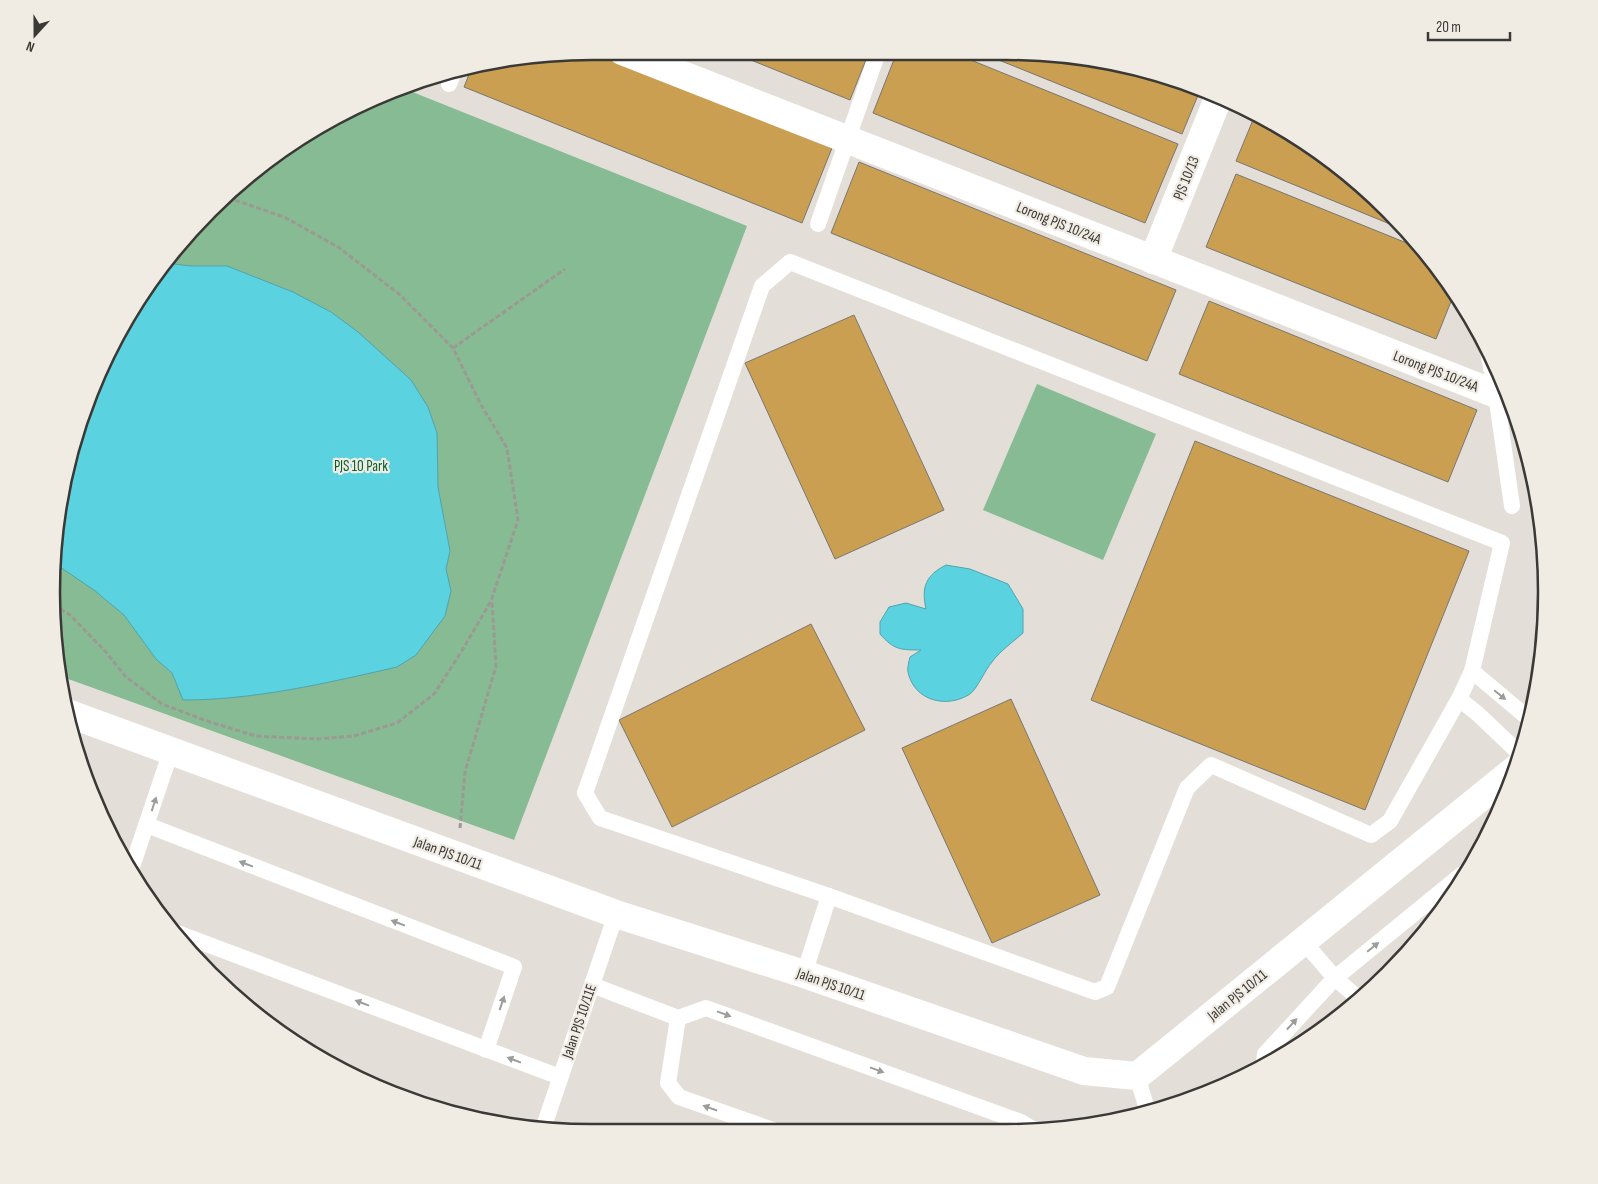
<svg xmlns="http://www.w3.org/2000/svg" width="1598" height="1184" font-family="'Sofia Sans Condensed',sans-serif">
	<style>
		.green { fill: #86bb93 }
		.water { fill: #5bd2e0; stroke: #51a4ad }
		.building { fill: #ca9f52; stroke: #7a7670 }
		.lines { fill: none; stroke-linecap: round; stroke-linejoin: round }
		.path { stroke: #9c9994; stroke-width: 3; stroke-dasharray: 5 2.5; stroke-linecap: butt }
		.service { stroke: #fff; stroke-width: 16 }
		.minor { stroke: #fff; stroke-width: 28 }
		.oneway { fill: #9c9c9a }
		.labels { text-anchor: middle; stroke-width: 4.5; stroke-linejoin: round; paint-order: stroke }
		.street-label { font-size: 15px; fill: #3a3936; stroke: #f0ece4 }
		.park-label { font-size: 15px; fill: #025e2e; stroke: #f0ece4 }
		.rim { fill: none; stroke: #3a3936; stroke-width: 2.5 }
	</style>
	<rect width="100%" height="100%" fill="#e3ded7"/>
	<!-- green -->
	<g class="green">
		<path d="M405 89 747 226 514 840 60 676 52 628 62 486 107 353 143 291 209 210 321 124Z"/>
		<path d="M1037 384 1156 434 1103 560 983 510Z"/>
	</g>
	<!-- water -->
	<g class="water">
		<path d="M166 263 191 266H227L293 292 331 312 358 332 411 380 428 407 437 433 438 487 450 551 446 569 451 591 445 616 416 655 397 667C327 683 255 700 183 700L172 673 156 659 124 615 94 590 57 565 62 486 107 353 143 291Z"/>
		<path d="M946 565 970 569 1008 584 1023 609V633C1013 642 1000 651 992 662 985 670 977 689 970 694 947 709 914 701 908 672 907 668 909 661 910 657L921 650C901 650 894 650 880 634V622L889 607 906 603 926 609C921 587 926 575 946 565Z"/>
	</g>
	<!-- building -->
	<g class="building">
		<path d="M594 51 832 148 802 223 464 87 472 67Z"/>
		<path d="M731 52H869L850 100Z"/>
		<path d="M897 52H951L1178 144 1145 223 873 113Z"/>
		<path d="M979 52H1041L1146 70 1201 88 1182 134Z"/>
		<path d="M1255 115 1307 143 1388 209 1407 231 1236 161Z"/>
		<path d="M859 162 1176 290 1147 361 831 233Z"/>
		<path d="M1236 174 1424 250 1435 263 1454 294 1436 339 1206 247Z"/>
		<path d="M1209 301 1477 410 1448 482 1179 374Z"/>
		<path d="M854 315 944 510 835 559 745 363Z"/>
		<path d="M1519 427 1528 452 1541 527H1540Z"/>
		<path d="M1195 441 1469 551 1365 810 1091 700Z"/>
		<path d="M811 624 865 730 672 827 619 720Z"/>
		<path d="M1011 699 1100 895 992 943 902 748Z"/>
	</g>
	<g class="lines">
		<!-- path -->
		<g class="path">
			<path d="M453 348 565 269"/>
			<path d="M54 605 70 615 105 651 125 676 162 704 210 722 256 736 317 739 354 736 397 723 434 694 460 654 491 601 518 520 507 448 480 403 453 348 399 294 338 247 284 217 226 197"/>
			<path d="M460 828 465 772 496 666 492 601"/>
		</g>
		<!-- service -->
		<g class="service">
			<path d="M449 84 455 69"/>
			<path d="M818 224 878 52"/>
			<path d="M790 262 1502 543 1472 671 1459 699 1390 821 1371 835 1211 765 1187 788 1107 987 1095 992 829 896 600 818 585 793 762 286Z"/>
			<path d="M1487 346 1496 394 1512 506"/>
			<path d="M1472 671 1529 719"/>
			<path d="M1459 699 1478 714 1521 755"/>
			<path d="M147 825 514 967 486 1050"/>
			<path d="M132 867 171 751"/>
			<path d="M172 931 560 1077"/>
			<path d="M1303 941 1335 978 1359 999"/>
			<path d="M804 974 829 896"/>
			<path d="M592 985 678 1018 706 1008 1021 1122 1031 1128"/>
			<path d="M678 1018 668 1083 679 1097 773 1130"/>
			<path d="M1264 1062 1265 1054 1335 978 1471 867"/>
			<path d="M1137 1076 1147 1109"/>
			<path d="M543 1129 616 914"/>
		</g>
		<!-- minor -->
		<g class="minor">
			<path d="M622 51 1496 394"/>
			<path d="M1153 260 1219 96"/>
			<path d="M67 713 616 914 804 974 1084 1071 1137 1076 1518 767"/>
		</g>
	</g>
	<!-- one-way arrows -->
	<defs><path id="oneway-solid" d="M-6-.8H1V-3.2L6.5 0L1 3.2V.8H-6Z" transform="scale(1.25)"/></defs>
	<g class="oneway">
		<use href="#oneway-solid" transform="translate(1500 695) rotate(39)"/>
		<use href="#oneway-solid" transform="translate(154 804) rotate(-72)"/>
		<use href="#oneway-solid" transform="translate(246 864) rotate(-159)"/>
		<use href="#oneway-solid" transform="translate(398 923) rotate(-159)"/>
		<use href="#oneway-solid" transform="translate(1373 947) rotate(-39)"/>
		<use href="#oneway-solid" transform="translate(362 1003) rotate(-159)"/>
		<use href="#oneway-solid" transform="translate(502 1003) rotate(-71)"/>
		<use href="#oneway-solid" transform="translate(724 1014) rotate(20)"/>
		<use href="#oneway-solid" transform="translate(1292 1024) rotate(-47)"/>
		<use href="#oneway-solid" transform="translate(514 1060) rotate(-159)"/>
		<use href="#oneway-solid" transform="translate(877 1070) rotate(20)"/>
		<use href="#oneway-solid" transform="translate(710 1108) rotate(-161)"/>
	</g>
	<g class="labels">
		<!-- street labels -->
		<g class="street-label">
			<text transform="translate(1186 178) rotate(-68)" y="5">PJS 10/13</text>
			<text transform="translate(1059 223) rotate(22)" y="5">Lorong PJS 10/24A</text>
			<text transform="translate(1436 371) rotate(21)" y="5">Lorong PJS 10/24A</text>
			<text transform="translate(448 853) rotate(20)" y="5">Jalan PJS 10/11</text>
			<text transform="translate(831 984) rotate(19)" y="5">Jalan PJS 10/11</text>
			<text transform="translate(1237 995) rotate(-39)" y="5">Jalan PJS 10/11</text>
			<text transform="translate(579 1021) rotate(-71)" y="5">Jalan PJS 10/11E</text>
		</g>
		<!-- park labels -->
		<g class="park-label">
			<text x="361" y="471">PJS 10 Park</text>
		</g>
	</g>
	<!-- crop -->
	<path d="M0 0H1598V1184H0ZM592 60H1006A532 532 0 0 1 1538 592V592A532 532 0 0 1 1006 1124H592A532 532 0 0 1 60 592V592A532 532 0 0 1 592 60Z" fill="#f0ece4" fill-rule="evenodd"/>
	<path class="rim" d="M592 60H1006A532 532 0 0 1 1538 592V592A532 532 0 0 1 1006 1124H592A532 532 0 0 1 60 592V592A532 532 0 0 1 592 60Z"/>
	<!-- north arrow -->
	<g transform="translate(35 35) rotate(201)" stroke="#f0ece4" stroke-width="4" paint-order="stroke">
	<path d="M0-4L9 19L0 12L-9 19Z" fill="#3a3936"/>
	<text y="-8" font-size="14" font-weight="bold" text-anchor="middle" fill="#3a3936">N</text>
	</g>
	<!-- scale -->
	<path d="M1428 32v8h82v-8" fill="none" stroke="#3a3936" stroke-width="2.5"/>
	<text x="1436" y="32" font-size="15" fill="#3a3936" stroke="#f0ece4" stroke-width="4" paint-order="stroke">20 m</text>
</svg>
